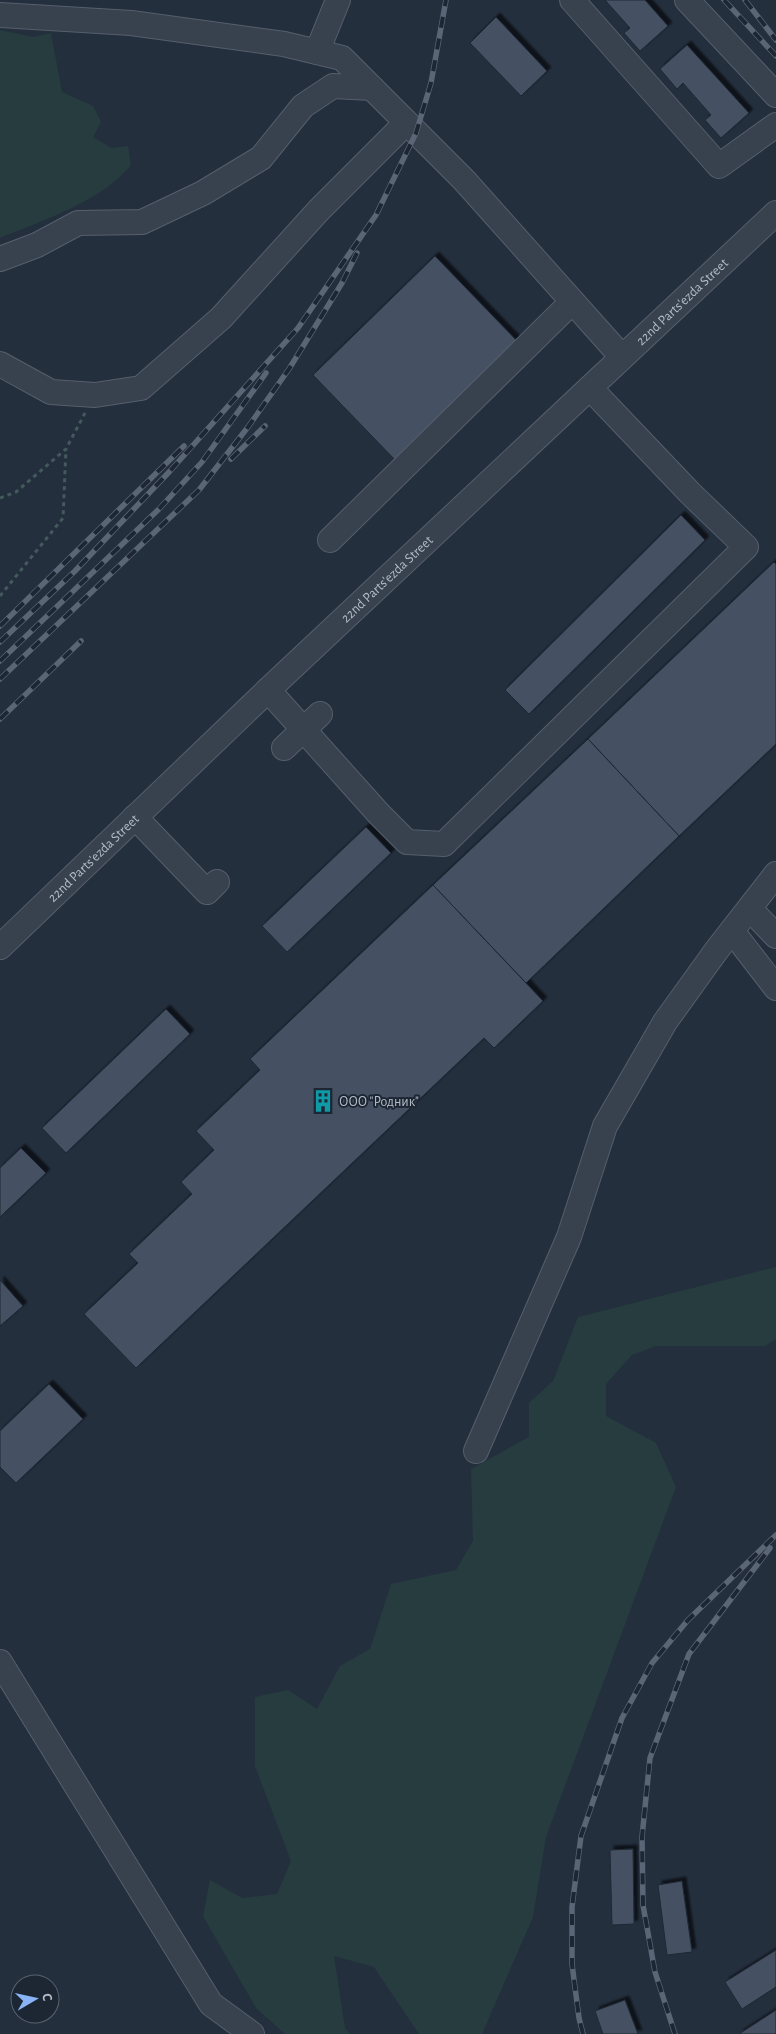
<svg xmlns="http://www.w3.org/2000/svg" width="776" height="2034" font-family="'Alegreya Sans',sans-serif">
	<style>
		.green { fill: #263c3f }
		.building { fill: #455162; stroke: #1f2835; filter: url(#shadow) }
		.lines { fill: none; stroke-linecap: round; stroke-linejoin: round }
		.minor-casing { stroke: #565f6c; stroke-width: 26 }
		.path { stroke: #44595c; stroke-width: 3; stroke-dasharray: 4 4; stroke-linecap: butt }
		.minor { stroke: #38414e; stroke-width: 24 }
		.rail-casing { stroke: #5a6575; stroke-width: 5.5 }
		.rail { stroke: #1d2633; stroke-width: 4; stroke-dasharray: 11; stroke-linecap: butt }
		.labels { text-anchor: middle; stroke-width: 4; stroke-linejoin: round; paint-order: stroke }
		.street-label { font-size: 14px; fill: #b4bcc9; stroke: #1d2633 }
		.poi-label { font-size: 14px; fill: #b4bcc9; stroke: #1d2633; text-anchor: start }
	</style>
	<defs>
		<filter id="shadow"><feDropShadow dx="4" dy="-4" stdDeviation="1" flood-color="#0009"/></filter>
	</defs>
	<rect width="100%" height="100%" fill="#242f3e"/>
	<!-- green -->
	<g class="green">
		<path d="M0 30 33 37 51 33 62 92 93 106 101 122 93 137 111 148 128 146 131 165C101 202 43 220 0 238Z"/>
		<path d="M776 1267V1339L765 1346H656L632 1355 606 1384V1416L656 1443 676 1487 546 1837 533 1917 482 2034H419L374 1967 334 1956 345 2028 350 2034H285L256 2008 203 1916 210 1880 242 1898 277 1894 291 1861 255 1766V1697L288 1690 317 1709 340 1666 370 1649 391 1584 456 1570 473 1541 471 1469 529 1437V1403L553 1381 578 1317Z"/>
	</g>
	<!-- building -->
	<g class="building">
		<path d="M605 0H645L668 26 640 51 624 33 630 28Z"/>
		<path d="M496 17 547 71 521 96 470 43Z"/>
		<path d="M687 45 749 113 721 138 705 120 711 115 683 83 677 89 660 69Z"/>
		<path d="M435 256 519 343 397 462 313 375Z"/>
		<path d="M681 515 705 540 529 714 505 690Z"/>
		<path d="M774 562 776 564V744L679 836 588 739Z"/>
		<path d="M588 739 679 836 526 983 433 885Z"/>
		<path d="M366 827 391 853 287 952 262 926Z"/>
		<path d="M433 885 543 1001 494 1048 484 1038 136 1368 84 1314 138 1263 129 1254 192 1194 181 1182 214 1150 196 1131 260 1070 250 1059Z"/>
		<path d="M166 1009 190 1034 66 1153 42 1128Z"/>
		<path d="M21 1148 46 1173 0 1217V1168Z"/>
		<path d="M0 1280 23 1306 0 1326Z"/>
		<path d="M49 1384 83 1419 16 1483 0 1467V1431Z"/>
		<path d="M633 1849 634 1924 612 1925 610 1850Z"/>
		<path d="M682 1881 692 1952 667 1955 658 1885Z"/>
		<path d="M776 1950V1987L742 2009 725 1982Z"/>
		<path d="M625 2000 638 2034H603L595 2011Z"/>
		<path d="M776 2010V2034H739Z"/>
	</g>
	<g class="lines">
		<defs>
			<g id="minor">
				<path d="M572 0 719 166 776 125"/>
				<path d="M687 0 776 95"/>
				<path d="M0 15 131 23 284 44 342 58 464 180 622 357"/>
				<path d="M317 52 338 0"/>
				<path d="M0 259 37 245 78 223 142 222 203 193 261 158 303 106 333 86 372 88"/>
				<path d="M0 364 51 392 95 395 141 388 221 318 319 210 406 123"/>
				<path d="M330 540 572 302"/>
				<path d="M268 690 379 814 407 842 444 844 746 547 690 493 590 388"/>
				<path d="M284 748 320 714"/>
				<path d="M135 817 207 892 217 882"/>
				<path d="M750 909 776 936"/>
				<path d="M732 931 776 988"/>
				<path id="s1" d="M0 947 268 690 776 213"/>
				<path d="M476 1451 569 1237 605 1126 665 1022 716 951 776 874"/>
				<path d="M0 1662 211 2004 252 2034"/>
			</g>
		</defs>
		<!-- minor casing -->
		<use href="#minor" class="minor-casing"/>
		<!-- path -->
		<g class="path">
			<path d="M0 498 16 492 66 449 85 413"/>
			<path d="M0 596 63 518 66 449"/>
		</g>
		<!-- minor -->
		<use href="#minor" class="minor"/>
		<defs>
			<g id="rail">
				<path d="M724 0 776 56"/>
				<path d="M745 0 776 40"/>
				<path d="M231 459 265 426"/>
				<path d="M0 626 184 446"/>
				<path d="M0 642 75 571 170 471 298 328 376 215 416 133 431 83 446 0"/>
				<path d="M0 661 159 509 202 462 266 373"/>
				<path d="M0 679 199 490 248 427 289 369 342 283 357 253"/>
				<path d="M0 719 81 641"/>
				<path d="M583 2034 579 2018 572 1964V1907L581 1836 622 1718 652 1663 688 1620 776 1535"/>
				<path d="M675 2034 655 1972 643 1905 642 1837 650 1758 689 1654 770 1548"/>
			</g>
		</defs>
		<!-- rail casing -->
		<use href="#rail" class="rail-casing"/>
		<!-- rail -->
		<use href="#rail" class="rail"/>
	</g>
	<!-- icons -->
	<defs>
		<symbol id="building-bare" viewBox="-9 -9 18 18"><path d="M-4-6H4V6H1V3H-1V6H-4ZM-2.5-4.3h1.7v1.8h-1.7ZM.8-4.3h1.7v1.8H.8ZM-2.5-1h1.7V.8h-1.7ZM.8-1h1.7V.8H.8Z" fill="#0f9aa8" stroke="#1d2633" stroke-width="2.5" paint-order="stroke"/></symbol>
	</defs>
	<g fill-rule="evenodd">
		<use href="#building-bare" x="307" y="1085" width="32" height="32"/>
	</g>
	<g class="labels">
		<!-- street labels -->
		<g class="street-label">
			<text dy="5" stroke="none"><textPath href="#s1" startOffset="939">22nd Parts'ezda Street</textPath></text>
			<text dy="5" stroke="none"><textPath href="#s1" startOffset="534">22nd Parts'ezda Street</textPath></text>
			<text dy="5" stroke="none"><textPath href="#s1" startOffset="129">22nd Parts'ezda Street</textPath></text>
		</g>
		<!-- poi labels -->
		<g class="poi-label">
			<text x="339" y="1106">ООО "Родник"</text>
		</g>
	</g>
	<!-- north arrow -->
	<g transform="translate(35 1999) rotate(81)"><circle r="24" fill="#1d2633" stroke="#59626f"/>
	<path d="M0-4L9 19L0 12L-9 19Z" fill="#8ab4f8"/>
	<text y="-8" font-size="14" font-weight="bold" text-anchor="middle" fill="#b4bcc9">С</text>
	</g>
</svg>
